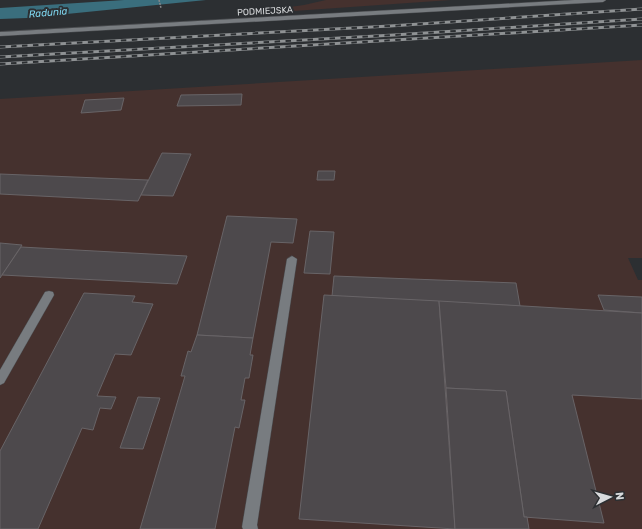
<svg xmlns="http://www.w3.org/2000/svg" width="642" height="529" font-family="Rubik,sans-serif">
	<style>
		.industrial { fill: #45312e }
		.water { fill: #3a6e7d }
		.building { fill: #4d494c; stroke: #686467 }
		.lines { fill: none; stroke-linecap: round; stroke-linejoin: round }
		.service-casing { stroke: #484a4d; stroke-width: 1 }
		.tertiary-casing { stroke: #484a4d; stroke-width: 1 }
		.path { stroke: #85878a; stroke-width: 1.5; stroke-dasharray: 2 1; stroke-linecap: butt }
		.service { fill: #787c80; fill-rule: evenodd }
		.tertiary { fill: #787c80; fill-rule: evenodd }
		.rail-casing { stroke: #8f9294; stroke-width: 3 }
		.rail { stroke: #2c2f32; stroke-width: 2; stroke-dasharray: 5.5; stroke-linecap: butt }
		.labels { text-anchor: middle; stroke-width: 4; stroke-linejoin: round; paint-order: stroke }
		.far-street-label { font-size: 9px; fill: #d9dbdd; stroke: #2c2f32 }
		.far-water-label { font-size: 10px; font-style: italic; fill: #7ed5ee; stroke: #2c2f32 }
	</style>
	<rect width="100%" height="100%" fill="#2c2f32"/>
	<!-- industrial -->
	<g class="industrial">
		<path d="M326 0H451L236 15 304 5Z"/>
		<path d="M642 60V258H628L638 280H642V529H0V99Z"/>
	</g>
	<!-- water -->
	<path class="water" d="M124 0H206L27 18 0 19V8Z"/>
	<!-- building -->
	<g class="building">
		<path d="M242 94 241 105 177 106 181 95Z"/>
		<path d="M124 98 121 110 81 113 85 100Z"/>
		<path d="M162 153 191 154 173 196 141 195Z"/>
		<path d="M318 171H335L334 180H317Z"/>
		<path d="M0 174 148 180 138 201 0 194Z"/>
		<path d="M227 216 297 219 293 243 271 242 253 338 197 335Z"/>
		<path d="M310 231 334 232 330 274 304 273Z"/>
		<path d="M0 243 22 245 0 278Z"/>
		<path d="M21 247 187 256 177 284 2 275Z"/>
		<path d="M334 276 516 283 520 306 332 296Z"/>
		<path d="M84 293 135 296 132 302 153 304 131 355 115 354 97 396 116 397 111 409 100 408 93 430 82 428 38 529H0V451Z"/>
		<path d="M324 295 439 301 455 529 299 519Z"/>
		<path d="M598 295 642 297V313L604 310Z"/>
		<path d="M439 301 642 313V399L572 395 604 523 524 517 506 391 446 388Z"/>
		<path d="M197 335 253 338 250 355H253L249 378H245L241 400H245L239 428 235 427 215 529H140L185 376H181L188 351 191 352Z"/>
		<path d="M446 388 506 391 524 517H527L529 529H455Z"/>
		<path d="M138 397 160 398 143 449 120 448Z"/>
	</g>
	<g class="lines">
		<defs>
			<g id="service">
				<path d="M292 256 297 259 257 525 258 529H243L242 527 287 259Z"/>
				<path d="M49 291 53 292 54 295 4 383 0 385V370L45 292Z"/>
			</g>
			<path id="tertiary" d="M574 0H606L603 2 0 36V32Z"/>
		</defs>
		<!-- service casing -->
		<use href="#service" class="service-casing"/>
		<!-- tertiary casing -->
		<use href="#tertiary" class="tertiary-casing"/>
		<!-- path -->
		<path class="path" d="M159 0 161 8"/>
		<!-- service -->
		<use href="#service" class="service"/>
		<!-- tertiary -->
		<use href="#tertiary" class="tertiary"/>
		<defs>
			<g id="rail">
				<path d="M0 47 390 26 642 9"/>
				<path d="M0 57 394 35 642 19"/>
				<path d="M0 64 642 25"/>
			</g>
		</defs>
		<!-- rail casing -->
		<use href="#rail" class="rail-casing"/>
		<!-- rail -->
		<use href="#rail" class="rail"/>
	</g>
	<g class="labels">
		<!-- far-street labels -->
		<g class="far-street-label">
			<text transform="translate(265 11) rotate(-3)" y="3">PODMIEJSKA</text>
		</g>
		<!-- far-water labels -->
		<g class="far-water-label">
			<text transform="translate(48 12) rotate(-5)" y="4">Radunia</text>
		</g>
	</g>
	<!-- north arrow -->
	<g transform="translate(610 497) rotate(84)" stroke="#2c2f32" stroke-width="3" paint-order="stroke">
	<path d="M0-3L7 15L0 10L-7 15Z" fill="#d9dbdd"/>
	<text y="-6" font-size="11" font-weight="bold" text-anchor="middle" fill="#d9dbdd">N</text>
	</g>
</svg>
